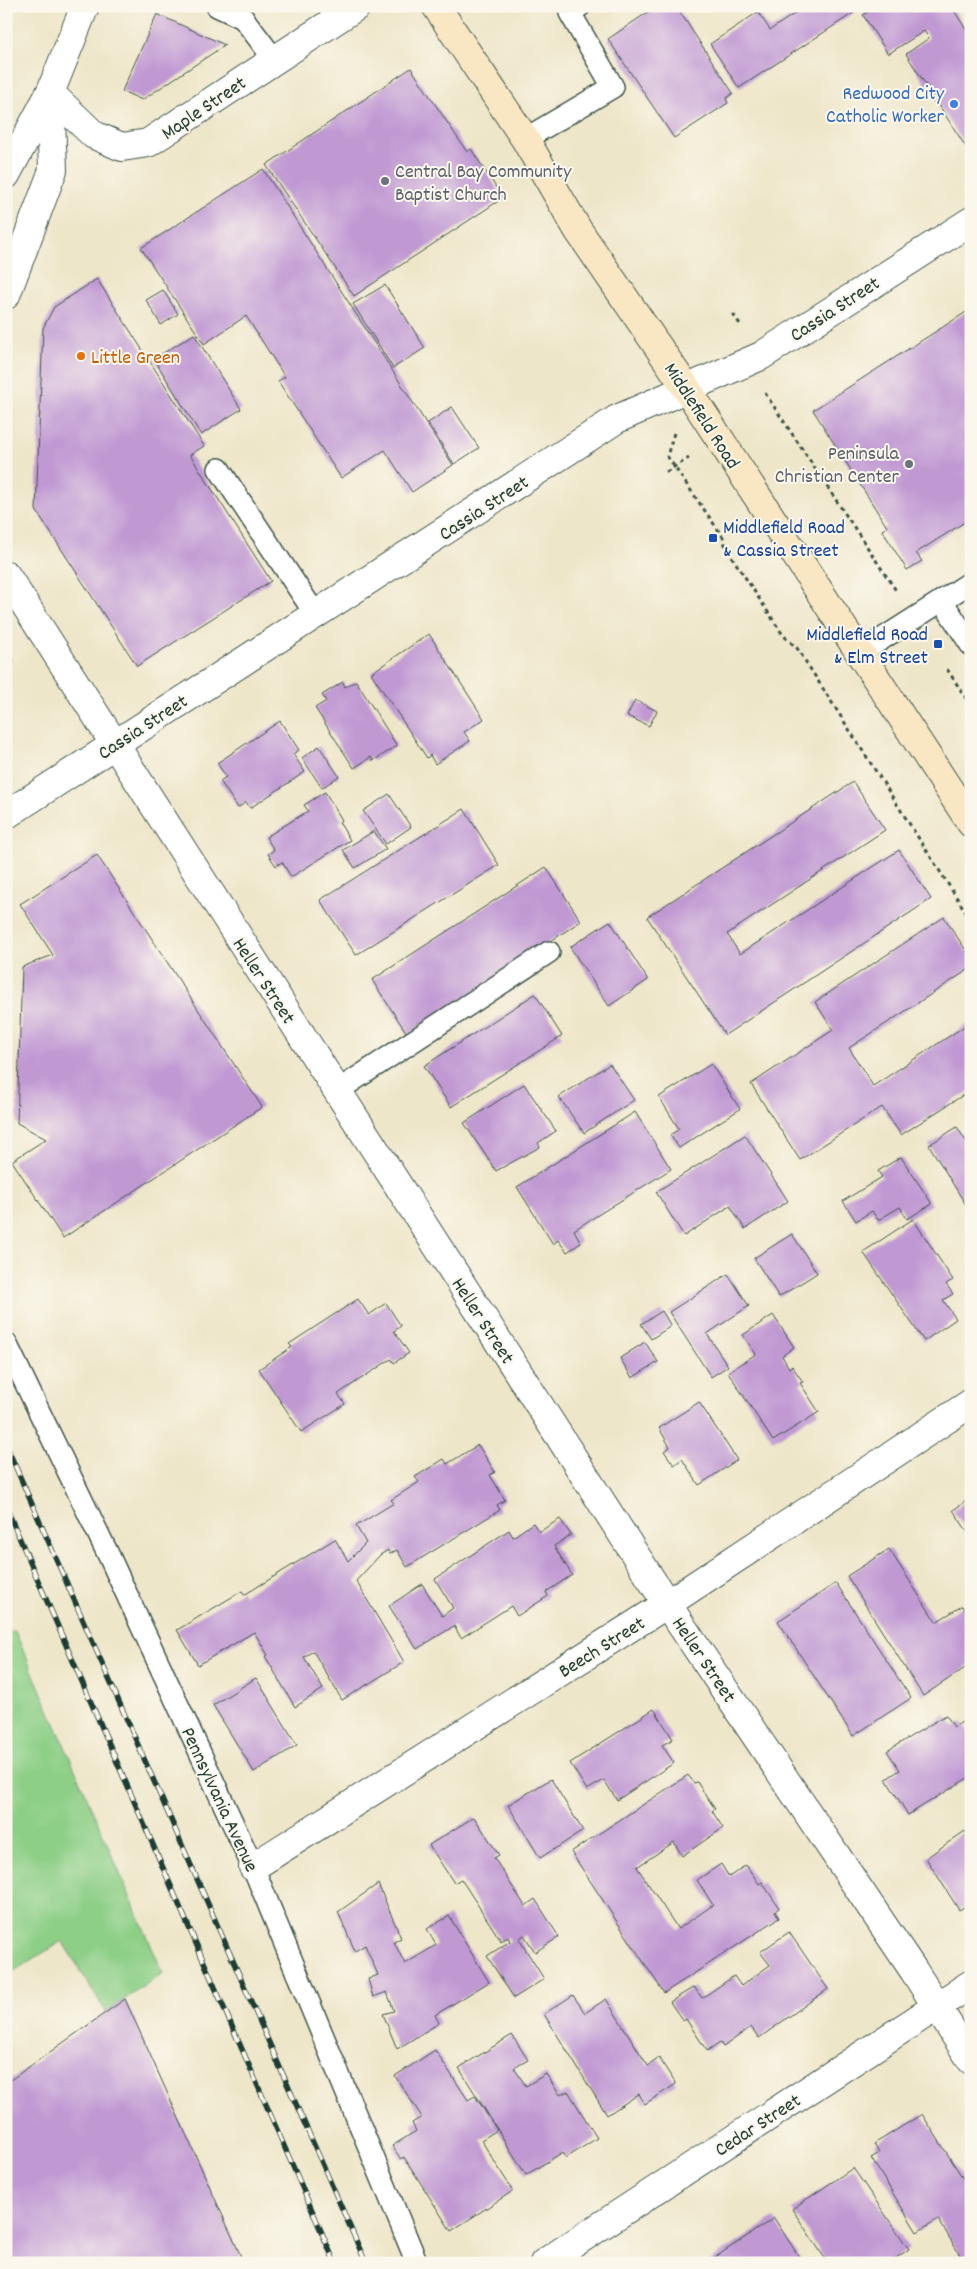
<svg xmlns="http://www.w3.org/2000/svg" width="977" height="2269" font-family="Dekko,sans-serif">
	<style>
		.green { fill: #8dcf87; stroke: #56865e }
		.building { fill: #c099d3 }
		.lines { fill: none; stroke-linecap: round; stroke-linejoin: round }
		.service-casing { stroke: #3e564a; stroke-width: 24 }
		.minor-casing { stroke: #3e564a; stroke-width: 30 }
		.tertiary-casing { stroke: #3e564a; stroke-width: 30 }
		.secondary-casing { stroke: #3e564a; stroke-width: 30 }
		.path { stroke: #3e564a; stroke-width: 3; stroke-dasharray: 4 4; stroke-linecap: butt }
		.service { stroke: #fff; stroke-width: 21 }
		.minor { stroke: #fff; stroke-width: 28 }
		.tertiary { stroke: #fff; stroke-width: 28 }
		.secondary { stroke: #f9e7c3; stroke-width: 28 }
		.rail-casing { stroke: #1f3d34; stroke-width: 5.5 }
		.rail { stroke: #fbf7ec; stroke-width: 4; stroke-dasharray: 11; stroke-linecap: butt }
		.shop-dot { fill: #3f7fe0; stroke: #fbf7ec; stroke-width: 2 }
		.worship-dot { fill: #6b7280; stroke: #fbf7ec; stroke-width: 2 }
		.food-dot { fill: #e8710a; stroke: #fbf7ec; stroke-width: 2 }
		.transit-dot { fill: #1a4fb4; stroke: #fbf7ec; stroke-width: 2 }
		.labels { text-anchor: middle; stroke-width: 4; stroke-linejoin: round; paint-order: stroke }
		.shop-label { font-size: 20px; fill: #366cbe; stroke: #fbf7ec; text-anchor: end }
		.street-label { font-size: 20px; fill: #1f3d34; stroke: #fbf7ec }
		.worship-label { font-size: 20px; fill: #5b616d; stroke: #fbf7ec; text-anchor: start }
		.food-label { font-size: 20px; fill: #c56008; stroke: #fbf7ec; text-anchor: start }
		.transit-label { font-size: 20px; fill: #164399; stroke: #fbf7ec; text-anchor: start }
	</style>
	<rect width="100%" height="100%" fill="#fbf7ec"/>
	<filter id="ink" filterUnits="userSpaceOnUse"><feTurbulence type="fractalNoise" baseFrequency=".02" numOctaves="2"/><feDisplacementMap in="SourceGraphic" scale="10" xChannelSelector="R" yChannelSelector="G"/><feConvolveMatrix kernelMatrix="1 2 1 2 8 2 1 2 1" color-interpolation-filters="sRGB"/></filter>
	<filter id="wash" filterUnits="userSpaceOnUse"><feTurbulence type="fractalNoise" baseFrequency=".0096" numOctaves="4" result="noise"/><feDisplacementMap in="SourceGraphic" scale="20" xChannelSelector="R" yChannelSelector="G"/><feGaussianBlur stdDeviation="1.12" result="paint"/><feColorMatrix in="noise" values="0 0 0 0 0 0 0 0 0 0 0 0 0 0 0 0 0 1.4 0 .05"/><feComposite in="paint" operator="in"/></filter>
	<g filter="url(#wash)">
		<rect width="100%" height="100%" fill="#eee6c9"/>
		<!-- green -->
		<path class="green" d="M15 1631 163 1973 106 2012 62 1941 6 1976V1632Z"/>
		<g id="blocks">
			<!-- building -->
			<g class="building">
				<path d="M657 6H676L733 93 726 99 728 103 674 138 608 39Z"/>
				<path d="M806 6H855L858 10 739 88 710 44 758 12 770 30Z"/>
				<path d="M871 6H911L914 12 923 6H951L971 37V155L906 54 929 38 924 31 888 54 863 15 872 9Z"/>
				<path d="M157 14 225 45 142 100 122 91Z"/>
				<path d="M411 68 467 152 471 149 503 198 354 296 266 165Z"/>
				<path d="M263 169 453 465 412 492 385 450 341 478 278 381 285 377 246 316 204 344 141 248Z"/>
				<path d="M97 279 204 446 190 455 271 581 137 666 36 510 43 328 54 307Z"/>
				<path d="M385 285 425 348 393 368 353 304Z"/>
				<path d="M163 290 178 314 161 325 146 300Z"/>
				<path d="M971 309V518L916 553 922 561 907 570 882 530 887 527 813 410Z"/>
				<path d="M194 334 241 409 201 435 154 359Z"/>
				<path d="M452 407 479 448 454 464 428 423Z"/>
				<path d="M429 634 484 719 464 732 470 741 435 764 430 755 427 758 371 673Z"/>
				<path d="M356 681 397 746 373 761 371 757 354 768 315 708 326 701 322 695 343 682 345 687Z"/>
				<path d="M635 700 657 711 649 726 627 716Z"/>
				<path d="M280 721 299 750 293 754 305 772 250 808 246 802 238 808 220 781 226 777 217 763Z"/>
				<path d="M319 746 339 776 322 788 302 758Z"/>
				<path d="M853 782 885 830 727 934 740 954 899 850 931 899 725 1035 647 917Z"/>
				<path d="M325 792 342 820 339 822 350 840 291 877 282 862 276 866 268 854 274 850 266 837 308 811 304 805Z"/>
				<path d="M389 794 411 827 386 844 363 811Z"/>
				<path d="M464 809 499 865 356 955 320 900Z"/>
				<path d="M374 831 386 849 355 868 343 850Z"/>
				<path d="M97 855 262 1107 63 1238 12 1161 46 1139 17 1123 22 967 53 955 20 904Z"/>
				<path d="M546 867 581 921 408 1035 372 980Z"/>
				<path d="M944 917 971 958V968L849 1048 873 1086 971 1022V1090L901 1135 882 1107 800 1160 751 1084 833 1030 815 1002Z"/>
				<path d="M610 921 648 980 609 1006 570 947Z"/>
				<path d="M535 994 562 1036 451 1107 424 1066Z"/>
				<path d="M610 1064 634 1100 584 1133 559 1097Z"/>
				<path d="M711 1064 740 1109 679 1148 670 1135 679 1129 659 1097Z"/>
				<path d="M524 1084 556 1131 538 1143 540 1147 496 1171 464 1123Z"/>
				<path d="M635 1112 671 1169 574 1230 581 1243 567 1252 558 1240 553 1244 517 1187Z"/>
				<path d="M957 1127 971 1149V1209L969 1210 929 1145Z"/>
				<path d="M745 1135 788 1201 745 1229 730 1206 684 1236 656 1192Z"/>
				<path d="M901 1157 932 1204 907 1219 900 1207 878 1220 872 1211 856 1221 843 1201 882 1177 878 1171Z"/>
				<path d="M913 1219 953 1280 946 1284 953 1294 943 1300 956 1319 924 1341 863 1252Z"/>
				<path d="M792 1234 817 1273 779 1297 754 1258Z"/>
				<path d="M728 1274 749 1306 707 1334 728 1366 711 1377 669 1312Z"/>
				<path d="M358 1299 369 1315 386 1303 401 1326 394 1331 409 1353 394 1363 391 1359 338 1394 345 1404 301 1432 259 1369 292 1347 289 1344Z"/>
				<path d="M662 1311 671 1326 651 1339 641 1324Z"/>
				<path d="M773 1315 794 1347 782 1356 789 1368 792 1366 803 1382 800 1383 819 1412 773 1441 728 1372 756 1354 743 1335Z"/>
				<path d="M645 1342 658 1362 632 1378 620 1358Z"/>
				<path d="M699 1402 737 1460 699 1485 682 1459 674 1465 664 1451 670 1447 659 1428Z"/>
				<path d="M478 1445 495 1472 490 1475 505 1500 497 1505 500 1510 407 1567 397 1550 390 1554 388 1550 380 1555 356 1581 404 1662 342 1700 313 1651 304 1657 323 1689 295 1707 265 1656 268 1655 254 1632 198 1665 177 1630 242 1591 244 1595 335 1539 348 1561 366 1543 356 1526 394 1503 391 1500 419 1482 415 1477 444 1459 447 1464Z"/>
				<path d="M971 1498V1537L953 1510Z"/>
				<path d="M560 1519 571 1535 554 1546 572 1575 546 1592 548 1596 517 1616 511 1606 461 1638 454 1626 417 1649 389 1606 422 1584 442 1616 453 1608 435 1579 509 1530 513 1537 533 1523 539 1532Z"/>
				<path d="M889 1549 936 1622 962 1606 971 1620V1664L923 1696 847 1576Z"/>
				<path d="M836 1583 911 1698 853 1736 778 1621Z"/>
				<path d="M256 1678 297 1745 254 1772 213 1705Z"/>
				<path d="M654 1709 673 1739 662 1745 674 1763 617 1800 604 1780 587 1790 570 1763Z"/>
				<path d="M946 1715 954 1727 962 1722 971 1736V1749L969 1750 971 1754V1776L908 1815 886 1779 900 1770 887 1751Z"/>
				<path d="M688 1775 694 1783 697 1782 715 1809 712 1811 723 1828 682 1856 674 1842 637 1867 678 1929 713 1905 697 1880 721 1864 729 1877 746 1865 759 1884 762 1882 779 1908 775 1911 779 1918 664 1993 571 1852Z"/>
				<path d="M551 1779 583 1831 540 1858 508 1805Z"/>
				<path d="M474 1817 499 1855 494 1858 525 1906 535 1899 559 1937 535 1952 524 1935 519 1939 544 1979 514 1998 487 1956 510 1941 508 1937 501 1941 461 1879 454 1883 429 1845Z"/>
				<path d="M965 1831 971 1838V1903L959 1910 926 1858Z"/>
				<path d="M378 1884 401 1938 394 1942 405 1964 436 1945 427 1929 449 1916 489 1982 435 2015 439 2023 397 2049 383 2014 394 2011 387 1992 373 1997 368 1979 378 1975 365 1945 355 1951 338 1912Z"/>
				<path d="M789 1932 828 1989 759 2038 751 2027 723 2047 720 2042 707 2051 686 2019 683 2021 670 2002 694 1987 702 1998 734 1976 741 1986 770 1965 760 1952Z"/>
				<path d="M573 1995 585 2013 606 1999 648 2066 659 2058 676 2084 645 2104 639 2094 607 2115 544 2014Z"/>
				<path d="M125 1999 244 2263H6V2083Z"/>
				<path d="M512 2035 528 2060 514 2068 526 2086 546 2074 560 2095 568 2091 597 2138 566 2158 563 2152 526 2175 459 2068Z"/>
				<path d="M435 2050 468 2100 475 2096 497 2130 481 2140 513 2191 451 2231 404 2157 401 2159 392 2146 416 2131 412 2123 422 2117 395 2076Z"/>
				<path d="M922 2114 971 2191V2255L963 2260 938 2219 917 2232 871 2158 879 2153 874 2144Z"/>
				<path d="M853 2168 909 2249 889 2263H828L792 2209Z"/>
				<path d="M774 2218 803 2263H709L708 2262Z"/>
			</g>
		</g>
	</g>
	<g filter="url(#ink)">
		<use href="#blocks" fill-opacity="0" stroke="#3e564a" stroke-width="1"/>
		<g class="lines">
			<defs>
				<g id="service">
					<path d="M217 6 243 18 274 59"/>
					<path d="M525 139 613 87 570 13 580 6"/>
					<path d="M219 469 316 615"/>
					<path d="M942 601 971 645"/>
					<path d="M860 653 971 582"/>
					<path d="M337 1091 549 952"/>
					<path d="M6 1343 109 1556 253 1867 417 2263"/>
				</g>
				<g id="minor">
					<path d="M6 575 667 1604 914 1971 971 2060"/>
					<path d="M6 815 617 419 761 356 971 221"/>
					<path d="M253 1867 667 1604 971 1403"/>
					<path d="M544 2263 971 1984"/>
				</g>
				<g id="tertiary">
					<path d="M50 93 94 135 122 147 148 143 357 6"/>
					<path d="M6 175 50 93 85 6"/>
					<path d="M6 295 53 170 50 93"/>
				</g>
				<path id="secondary" d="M436 6 525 139 578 230 687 389 971 823"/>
			</defs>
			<!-- service casing -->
			<use href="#service" class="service-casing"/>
			<!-- minor casing -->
			<use href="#minor" class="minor-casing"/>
			<!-- tertiary casing -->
			<use href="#tertiary" class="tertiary-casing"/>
			<!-- secondary casing -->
			<use href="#secondary" class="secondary-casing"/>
			<!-- path -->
			<g class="path">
				<path d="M733 314 742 327"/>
				<path d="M765 393 897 592"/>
				<path d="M674 433 667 456 723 537 726 548 783 635 797 648 971 920"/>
				<path d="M666 472 689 458"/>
				<path d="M947 669 971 706"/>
				<path d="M6 711 13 658"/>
			</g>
			<!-- service -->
			<use href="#service" class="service"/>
			<!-- minor -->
			<use href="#minor" class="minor"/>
			<!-- tertiary -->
			<use href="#tertiary" class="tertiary"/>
			<!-- secondary -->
			<use href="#secondary" class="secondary"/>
			<defs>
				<g id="rail">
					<path d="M6 1445 366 2263"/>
					<path d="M6 1507 335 2263"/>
				</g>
			</defs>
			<!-- rail casing -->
			<use href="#rail" class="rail-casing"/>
			<!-- rail -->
			<use href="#rail" class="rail"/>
		</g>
	</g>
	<!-- markers -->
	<circle class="shop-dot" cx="954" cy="104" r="5"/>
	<g class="worship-dot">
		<circle cx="385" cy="181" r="5"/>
		<circle cx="909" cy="464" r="5"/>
	</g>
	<circle class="food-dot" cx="81" cy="356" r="5"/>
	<g class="transit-dot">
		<rect x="708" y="533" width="10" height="10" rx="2.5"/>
		<rect x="933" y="639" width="10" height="10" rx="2.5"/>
	</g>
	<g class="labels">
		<!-- shop labels -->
		<g class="shop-label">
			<text x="944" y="99">Redwood City<tspan x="944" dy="23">Catholic Worker</tspan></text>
		</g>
		<!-- street labels -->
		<g class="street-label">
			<text transform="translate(203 107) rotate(-34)" y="7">Maple Street</text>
			<text transform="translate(834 308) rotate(-33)" y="7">Cassia Street</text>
			<text transform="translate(703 415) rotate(57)" y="7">Middlefield Road</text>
			<text transform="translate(483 507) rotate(-33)" y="7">Cassia Street</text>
			<text transform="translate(142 726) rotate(-33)" y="7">Cassia Street</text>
			<text transform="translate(265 980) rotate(57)" y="7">Heller Street</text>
			<text transform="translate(484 1320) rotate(57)" y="7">Heller Street</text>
			<text transform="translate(601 1646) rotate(-32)" y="7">Beech Street</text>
			<text transform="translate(705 1659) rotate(56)" y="7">Heller Street</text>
			<text transform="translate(221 1799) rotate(65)" y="7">Pennsylvania Avenue</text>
			<text transform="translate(757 2124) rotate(-33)" y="7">Cedar Street</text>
		</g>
		<!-- worship labels -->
		<g class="worship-label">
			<text x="395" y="177">Central Bay Community<tspan x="395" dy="23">Baptist Church</tspan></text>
			<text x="899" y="459" text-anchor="end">Peninsula<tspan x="899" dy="23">Christian Center</tspan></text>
		</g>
		<!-- food labels -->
		<g class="food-label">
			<text x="91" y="363">Little Green</text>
		</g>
		<!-- transit labels -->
		<g class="transit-label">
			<text x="723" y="533">Middlefield Road<tspan x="723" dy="23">&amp; Cassia Street</tspan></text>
			<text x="928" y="640" text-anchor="end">Middlefield Road<tspan x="928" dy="23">&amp; Elm Street</tspan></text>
		</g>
	</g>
	<!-- margin -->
	<rect width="977" height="2269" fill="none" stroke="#fbf7ec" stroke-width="25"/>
</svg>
